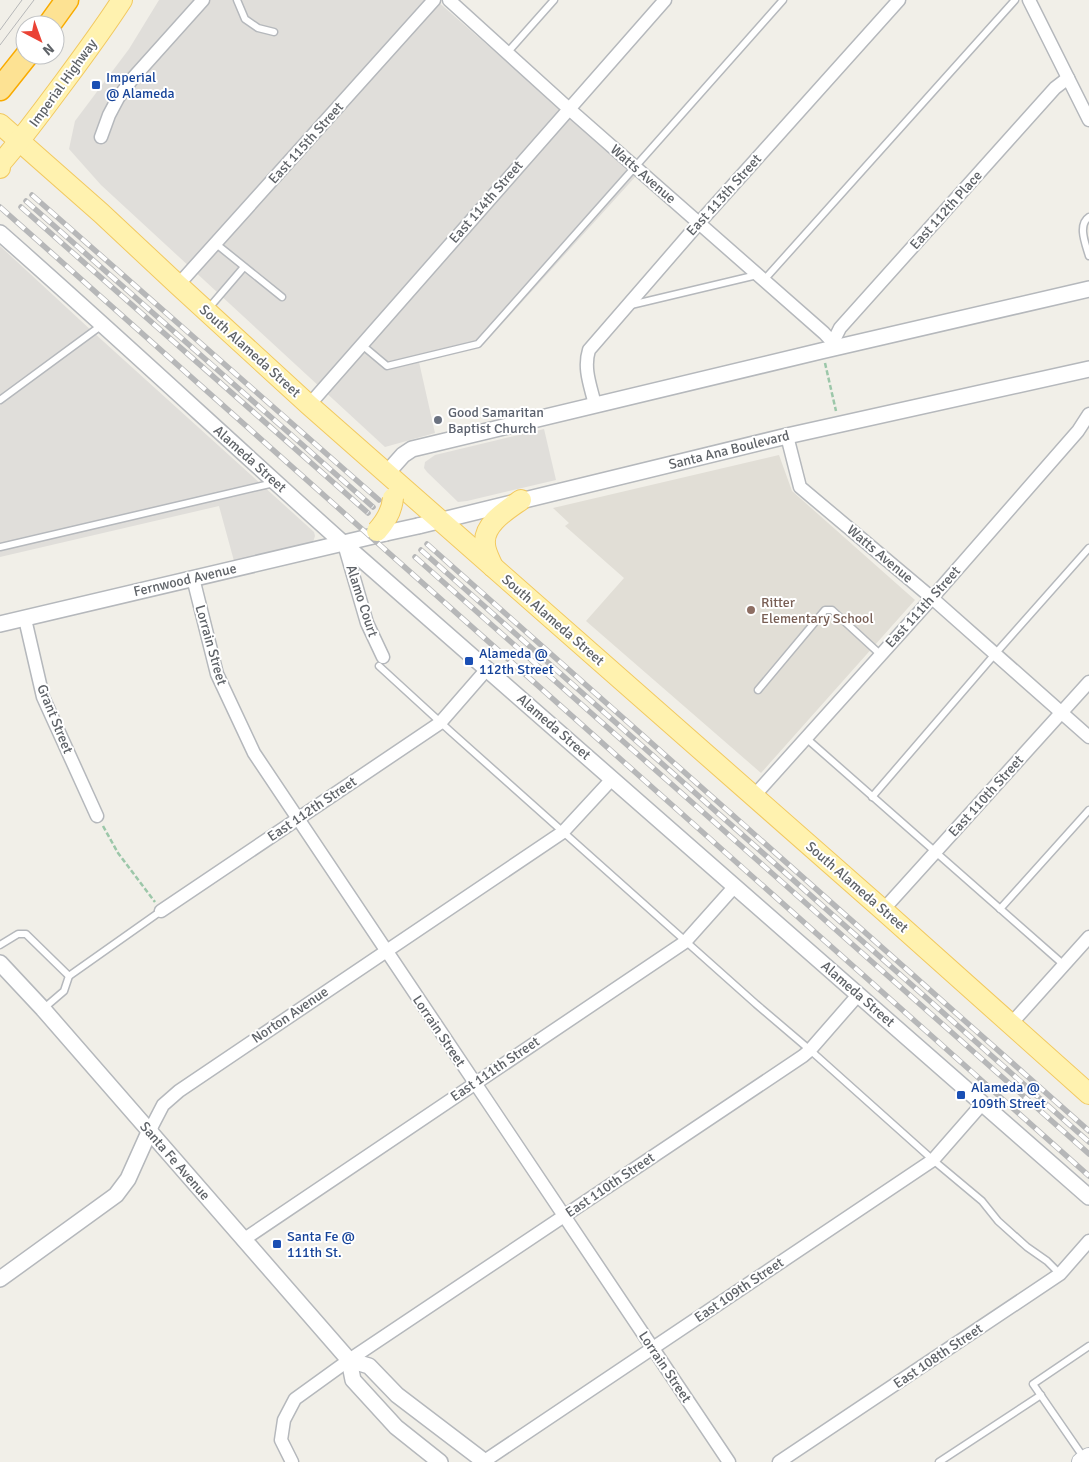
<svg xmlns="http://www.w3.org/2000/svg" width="1089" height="1462" font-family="Signika,sans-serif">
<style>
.industrial{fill:#e0deda}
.education{fill:#e1ded6}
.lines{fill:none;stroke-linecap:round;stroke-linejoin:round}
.service-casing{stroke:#b5b8bc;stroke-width:9}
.minor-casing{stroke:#b5b8bc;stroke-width:15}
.tertiary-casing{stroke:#b5b8bc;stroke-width:18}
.secondary-casing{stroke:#b6babf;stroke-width:20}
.primary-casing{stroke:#f2c960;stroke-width:22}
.motorway-casing{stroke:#f9ab00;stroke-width:25}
.path{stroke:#9cc7a9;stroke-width:2.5;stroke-dasharray:5 2.5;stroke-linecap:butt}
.service{stroke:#fff;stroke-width:6}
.minor{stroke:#fff;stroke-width:12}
.tertiary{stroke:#fff;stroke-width:15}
.secondary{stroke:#fff;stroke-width:18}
.primary{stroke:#fff2af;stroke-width:20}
.motorway{stroke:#fde293;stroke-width:22}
.tram{stroke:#b6b7b8;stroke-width:1}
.rail-casing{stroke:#b6b7b8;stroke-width:5.5}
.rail{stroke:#fff;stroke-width:4;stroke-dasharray:11;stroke-linecap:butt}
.tertiary-bridge-casing{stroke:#b5b8bc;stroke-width:18;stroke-linecap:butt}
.primary-bridge-casing{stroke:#f2c960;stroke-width:22;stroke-linecap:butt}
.tertiary-bridge{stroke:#fff;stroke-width:15}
.primary-bridge{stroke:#fff2af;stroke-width:20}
.transit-dot{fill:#1a4fb4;stroke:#fff;stroke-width:2}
.worship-dot{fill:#6b7280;stroke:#fff;stroke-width:2}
.education-dot{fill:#8d6e63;stroke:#fff;stroke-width:2}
.labels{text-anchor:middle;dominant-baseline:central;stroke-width:4;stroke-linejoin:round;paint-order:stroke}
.transit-label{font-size:14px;fill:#164399;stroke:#fff;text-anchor:start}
.street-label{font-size:14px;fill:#5f6368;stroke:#fff}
.worship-label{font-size:14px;fill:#5b616d;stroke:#fff;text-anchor:start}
.education-label{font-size:14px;fill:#785e54;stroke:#fff;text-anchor:start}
</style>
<rect width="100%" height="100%" fill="#f1efe8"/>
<g class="industrial">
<path d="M159,0H436L636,176L484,344L419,362L435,433L385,447L101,185L69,149L75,121L129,49Z"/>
<path d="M0,246L93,332L314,532L315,536L313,542L234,561L219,506L0,557Z"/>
<path d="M544,429L556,480L467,501L458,502L427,472L424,468L425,462L435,455Z"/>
</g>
<path class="education" d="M779,455L792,491L915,600L761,773L586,621L624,578L565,526L569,523L553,508Z"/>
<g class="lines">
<g class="service-casing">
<g id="service">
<path d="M237,0L245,19L258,28L274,32"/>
<path d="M507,53L554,0"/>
<path d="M1089,217C1077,225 1086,245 1089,256"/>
<path d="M215,243L282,297"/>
<path d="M764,280L1015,0"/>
<path d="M631,305L757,275"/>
<path d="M208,309L244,267"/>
<path d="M362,345L387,366L478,344L783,0"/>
<path d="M0,400L102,325"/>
<path d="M0,547L274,483"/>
<path d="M379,666L450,731L756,1004L810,1050L933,1160L982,1201L998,1221L1027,1247L1047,1261L1060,1274"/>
<path d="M758,690L825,610H832L881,655"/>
<path d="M806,738L1064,965"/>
<path d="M872,797L995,654L1089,548"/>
<path d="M1000,909L1089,810"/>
<path d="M0,945L18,934H26L69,976"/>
<path d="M43,1009L64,991L69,976L161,911"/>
<path d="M1084,1458L1033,1384L1089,1346"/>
<path d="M939,1462L1041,1395"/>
</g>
</g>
<g class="minor-casing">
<g id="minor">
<path d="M449,0L568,108L824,333L837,347"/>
<path d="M1029,0L1089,120"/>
<path d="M101,137L109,115L118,98L133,78L203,0"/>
<path d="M178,285L434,0"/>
<path d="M837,347L835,338L840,328L1055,88L1068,78"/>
<path d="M309,405L665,0"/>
<path d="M595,405C591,387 583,369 589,350L699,223L899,0"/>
<path d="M787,436L800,487L932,598L1089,737"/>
<path d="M344,544L367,623L383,657"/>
<path d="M193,578L217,674L254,753L729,1462"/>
<path d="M25,619L43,697L97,816"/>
<path d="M753,797L932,598L1078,431L1089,414"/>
<path d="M883,910L1089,682"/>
<path d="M161,911L440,723L487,669"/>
<path d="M1010,1025L1089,937"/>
<path d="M150,1130L163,1105L179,1091L563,832L612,779"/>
<path d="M243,1240L685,942L735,886"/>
<path d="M292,1462L281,1440L284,1420L295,1399L349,1360L803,1056L810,1050L858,995"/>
<path d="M483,1462L933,1160L982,1104"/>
<path d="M779,1462L1060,1274L1089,1241"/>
</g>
</g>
<g class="tertiary-casing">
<g id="tertiary">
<path d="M0,233C116,335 229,441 344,544L1089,1197"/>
<path d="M387,473L403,455L412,449L821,351L1089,289"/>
<path d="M418,526L787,436L1089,369"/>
<path d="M0,624L386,533"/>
<path d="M0,963L43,1009L349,1360L369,1366L397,1395L485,1462"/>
<path d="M0,1279L116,1195L128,1179L150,1130"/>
<path d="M349,1360L353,1380L396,1427L440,1462"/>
</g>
</g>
<g class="secondary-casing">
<path id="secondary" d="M1081,1462L1089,1457"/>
</g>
<g class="primary-casing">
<g id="primary">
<path d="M0,124L101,213L178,285L309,405L883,910L1089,1094"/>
<path d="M0,168V164C23,138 43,110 64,82C84,55 104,28 122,0"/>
<path d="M493,567C490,560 485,551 485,544C483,524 507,510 521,500"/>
</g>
</g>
<g class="motorway-casing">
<g id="motorway">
<path d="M49,25L67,0"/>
<path d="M0,89L27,55"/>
</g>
</g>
<g class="path">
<path d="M825,363L836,411"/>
<path d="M103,826L118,853L155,902"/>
</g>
<use href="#service" class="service"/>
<use href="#minor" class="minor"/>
<use href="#tertiary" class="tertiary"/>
<use href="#secondary" class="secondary"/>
<use href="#primary" class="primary"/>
<use href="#motorway" class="motorway"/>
<g class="tram">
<path d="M0,30L22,0"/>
<path d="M0,45L34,0"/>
</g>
<g class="rail-casing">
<g id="rail">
<path d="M32,195L379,500"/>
<path d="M26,201L373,507"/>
<path d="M0,207L1089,1176"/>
<path d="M21,207L368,513"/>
<path d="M427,544L1089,1131"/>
<path d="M421,550L1089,1142"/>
<path d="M415,557L1089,1154"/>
</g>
</g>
<use href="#rail" class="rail"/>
<g class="tertiary-bridge-casing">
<path id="tertiary-bridge" d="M386,533L418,526"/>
</g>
<g class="primary-bridge-casing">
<path id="primary-bridge" d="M377,531C386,521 392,511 393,498"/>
</g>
<use href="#tertiary-bridge" class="tertiary-bridge"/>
<use href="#primary-bridge" class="primary-bridge"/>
</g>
<g class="transit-dot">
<rect x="91" y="80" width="10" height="10" rx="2.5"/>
<rect x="464" y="656" width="10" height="10" rx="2.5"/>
<rect x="956" y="1090" width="10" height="10" rx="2.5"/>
<rect x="272" y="1239" width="10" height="10" rx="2.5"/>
</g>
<circle class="worship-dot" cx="438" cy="420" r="5"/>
<circle class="education-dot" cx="751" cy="610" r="5"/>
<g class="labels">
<g class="transit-label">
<text x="106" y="77">Imperial<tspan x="106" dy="16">@ Alameda</tspan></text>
<text x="479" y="653">Alameda @<tspan x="479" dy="16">112th Street</tspan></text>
<text x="971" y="1087">Alameda @<tspan x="971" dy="16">109th Street</tspan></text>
<text x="287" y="1236">Santa Fe @<tspan x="287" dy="16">111th St.</tspan></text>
</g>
<g class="street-label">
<text transform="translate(63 83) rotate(-54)">Imperial Highway</text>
<text transform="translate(306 143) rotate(-48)">East 115th Street</text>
<text transform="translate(643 174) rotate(41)">Watts Avenue</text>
<text transform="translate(724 195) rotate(-48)">East 113th Street</text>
<text transform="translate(486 202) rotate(-49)">East 114th Street</text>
<text transform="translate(946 210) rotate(-48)">East 112th Place</text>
<text transform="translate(250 351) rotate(42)">South Alameda Street</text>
<text transform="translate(729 450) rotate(-14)">Santa Ana Boulevard</text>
<text transform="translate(250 459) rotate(42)">Alameda Street</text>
<text transform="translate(880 554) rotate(40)">Watts Avenue</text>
<text transform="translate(185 580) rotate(-13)">Fernwood Avenue</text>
<text transform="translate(362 601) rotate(72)">Alamo Court</text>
<text transform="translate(923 607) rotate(-48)">East 111th Street</text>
<text transform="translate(553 620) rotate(41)">South Alameda Street</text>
<text transform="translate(211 645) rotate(74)">Lorrain Street</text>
<text transform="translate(55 719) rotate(68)">Grant Street</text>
<text transform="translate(554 727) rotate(41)">Alameda Street</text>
<text transform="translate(986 796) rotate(-48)">East 110th Street</text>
<text transform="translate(312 809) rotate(-34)">East 112th Street</text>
<text transform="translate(857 887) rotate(41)">South Alameda Street</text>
<text transform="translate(858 994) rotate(41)">Alameda Street</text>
<text transform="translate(290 1015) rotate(-34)">Norton Avenue</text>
<text transform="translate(439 1031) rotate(56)">Lorrain Street</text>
<text transform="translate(495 1069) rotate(-34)">East 111th Street</text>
<text transform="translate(175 1161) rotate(49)">Santa Fe Avenue</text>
<text transform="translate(610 1185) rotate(-34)">East 110th Street</text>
<text transform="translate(739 1290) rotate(-34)">East 109th Street</text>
<text transform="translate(938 1356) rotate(-34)">East 108th Street</text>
<text transform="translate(665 1367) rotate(56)">Lorrain Street</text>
</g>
<g class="worship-label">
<text x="448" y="412">Good Samaritan<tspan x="448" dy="16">Baptist Church</tspan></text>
</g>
<g class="education-label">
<text x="761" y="602">Ritter<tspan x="761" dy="16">Elementary School</tspan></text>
</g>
</g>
<g transform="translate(40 40) rotate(139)"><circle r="24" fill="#ffffff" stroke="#bfc1c3"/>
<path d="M0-4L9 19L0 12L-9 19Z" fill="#ea4335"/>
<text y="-8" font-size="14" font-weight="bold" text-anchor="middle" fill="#5f6368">N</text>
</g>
</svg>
